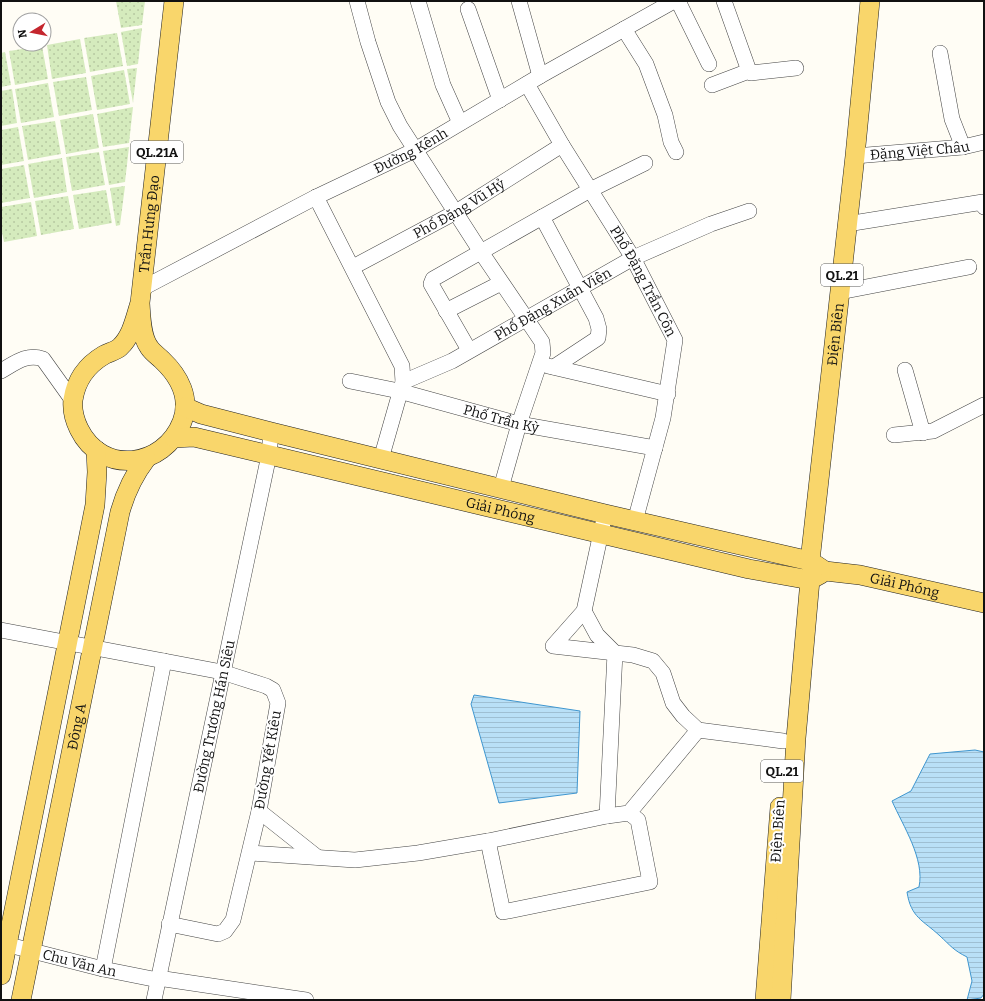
<svg xmlns="http://www.w3.org/2000/svg" width="985" height="1001" font-family="Bitter,serif">
<style>
.green{fill:url(#green-dots)}
.water{fill:url(#water-rules);stroke:#3f96cf}
.lines{fill:none;stroke-linecap:round;stroke-linejoin:round}
.minor-casing{stroke:#444;stroke-width:16}
.major-casing{stroke:#222;stroke-width:20}
.minor{stroke:#fff;stroke-width:15}
.major{stroke:#f9d66b;stroke-width:19}
.labels{text-anchor:middle;dominant-baseline:central;stroke-width:4;stroke-linejoin:round;paint-order:stroke}
.shield{fill:#fff;stroke:#585858;stroke-width:1}
.shield-label{font-size:13px;font-weight:bold;fill:#111}
.street-label{font-size:14px;fill:#111;stroke:#fff}
</style>
<defs>
<pattern id="green-dots" width="8" height="8" patternUnits="userSpaceOnUse"><rect width="8" height="8" fill="#d5ebbd"/><path d="M2 2h.1M6 6h.1" fill="none" stroke="#b6c8a1" stroke-width="1.8" stroke-linecap="round"/></pattern>
<pattern id="water-rules" width="6" height="5" patternUnits="userSpaceOnUse"><rect width="6" height="5" fill="#b9e0f7"/><path d="M0 2.5h6" fill="none" stroke="#9ebfd3"/></pattern>
</defs>
<rect width="100%" height="100%" fill="#fffdf5"/>
<g class="green">
<path d="M116,1H145L142,25L121,28Z"/>
<path d="M142,28L138,64L127,66L121,32Z"/>
<path d="M117,33L123,66L90,72L84,38Z"/>
<path d="M80,39L86,73L52,79L47,45Z"/>
<path d="M42,46L48,79L15,85L9,51Z"/>
<path d="M5,52L11,85L1,87V53Z"/>
<path d="M137,68L133,103L127,69Z"/>
<path d="M124,70L130,104L97,110L91,76Z"/>
<path d="M86,77L92,110L59,116L53,82Z"/>
<path d="M48,83L54,117L21,123L15,89Z"/>
<path d="M12,89L17,123L1,126V91Z"/>
<path d="M133,107L129,143L103,147L97,114Z"/>
<path d="M93,114L99,148L66,154L60,120Z"/>
<path d="M55,121L61,154L28,160L22,126Z"/>
<path d="M18,127L24,161L1,165V130Z"/>
<path d="M129,147L125,182L109,185L103,151Z"/>
<path d="M99,152L105,185L72,191L66,157Z"/>
<path d="M62,158L67,192L34,198L28,164Z"/>
<path d="M24,165L30,198L1,203V169Z"/>
<path d="M125,186L120,225L116,226L110,188Z"/>
<path d="M106,190L112,223L79,229L73,195Z"/>
<path d="M68,196L74,229L41,235L35,201Z"/>
<path d="M31,202L37,236L4,242L1,227V207Z"/>
</g>
<g class="water">
<path d="M474,695L580,711L577,793L499,803L471,704Z"/>
<path d="M975,750L984,752V994L981,998L967,1000L972,981L967,957C953,950 951,946 940,936C923,920 911,918 907,892L919,887C925,859 903,826 892,801L911,791L930,754Z"/>
</g>
<g class="lines">
<g class="minor-casing">
<g id="minor">
<path d="M357,1L368,42L388,102L400,126L481,252L542,342L543,353L519,424L501,488"/>
<path d="M418,1L443,85L460,123"/>
<path d="M519,1L540,76"/>
<path d="M678,1L709,64"/>
<path d="M724,1L749,71"/>
<path d="M468,9L500,100"/>
<path d="M624,29L646,64L665,115L671,142L676,152"/>
<path d="M940,53L952,119L963,147"/>
<path id="s1" d="M527,84L562,145L633,258L675,340L663,418L635,521"/>
<path d="M712,85L749,71L751,73L796,68"/>
<path id="s2" d="M855,156L963,147L984,142"/>
<path d="M316,197L402,366L403,382L381,459"/>
<path d="M542,217L596,318L599,329L598,338L554,367"/>
<path d="M847,224L983,202L984,207"/>
<path id="s3" d="M353,267L456,212L562,145"/>
<path id="s4" d="M141,289L316,197L415,150L540,76L674,1"/>
<path d="M840,292L969,267"/>
<path d="M446,311L501,283"/>
<path d="M469,350L431,284L433,279L590,190L645,163"/>
<path d="M548,366L668,394"/>
<path d="M905,370L923,433"/>
<path d="M1,371C15,363 27,353 43,359L73,401"/>
<path id="s5" d="M350,381L399,391L519,424L655,448"/>
<path id="s6" d="M403,382L452,361L633,258L711,224L749,211"/>
<path d="M894,435L933,431L984,405"/>
<path d="M605,514L584,611L553,646L633,655L653,661L663,673L673,703L683,716L698,730L783,741"/>
<path d="M584,611L597,635L615,653L607,816"/>
<path d="M1,630L222,672L266,686L273,690L278,703L259,811L233,920L225,931L218,934L169,924"/>
<path d="M259,811L317,857"/>
<path d="M629,813L638,820L650,882L503,912L488,841L607,816L629,813L698,730"/>
<path d="M250,853L355,860L418,853L488,841"/>
<path id="s7" d="M1,943L103,969L158,980"/>
<path d="M103,969L164,661"/>
<path d="M158,978L306,1000"/>
<path id="s8" d="M154,1000L269,455L271,432"/>
</g>
</g>
<g class="major-casing">
<g id="major">
<path id="s9" d="M140,303C135,318 132,336 120,347C116,351 109,352 104,355C87,365 76,380 73,400C72,410 75,421 79,429C102,476 164,468 182,422C191,398 179,376 162,360C158,356 152,352 149,347C141,336 141,317 140,303L174,1"/>
<path id="s10" d="M185,407L201,414L271,432L605,514L810,561L825,571L860,575L984,603"/>
<path id="s11" d="M174,438L194,437L749,569L810,580L821,574"/>
<path d="M1,975L95,505L97,472L96,450"/>
<path id="s12" d="M21,1000L120,512C126,491 133,476 146,459"/>
<path d="M765,1000L780,807"/>
<path id="s13" d="M781,1000L796,738L810,580L813,570L810,561L855,156L870,1"/>
</g>
</g>
<use href="#minor" class="minor"/>
<use href="#major" class="major"/>
</g>
<g class="labels">
<g class="shield">
<rect x="131" y="141" width="52" height="22" rx="3"/>
<rect x="821" y="264" width="42" height="22" rx="3"/>
<rect x="761" y="760" width="42" height="22" rx="3"/>
</g>
<g class="shield-label">
<text x="157" y="152">QL.21A</text>
<text x="842" y="275">QL.21</text>
<text x="782" y="771">QL.21</text>
</g>
<g class="street-label">
<text stroke="none"><textPath href="#s2" startOffset="65">Đặng Việt Châu</textPath></text>
<text stroke="none"><textPath href="#s4" startOffset="303">Đường Kênh</textPath></text>
<text stroke="none"><textPath href="#s3" startOffset="121">Phố Đặng Vũ Hỷ</textPath></text>
<text stroke="none"><textPath href="#s9" startOffset="498">Trần Hưng Đạo</textPath></text>
<text stroke="none"><textPath href="#s1" startOffset="229">Phố Đặng Trần Côn</textPath></text>
<text stroke="none"><textPath href="#s6" startOffset="169">Phố Đặng Xuân Viện</textPath></text>
<text stroke="none"><textPath href="#s13" startOffset="669">Điện Biên</textPath></text>
<text stroke="none"><textPath href="#s5" startOffset="156">Phố Trần Kỳ</textPath></text>
<text stroke="none"><textPath href="#s11" startOffset="335">Giải Phóng</textPath></text>
<text stroke="none"><textPath href="#s10" startOffset="743">Giải Phóng</textPath></text>
<text stroke="none"><textPath href="#s8" startOffset="290">Đường Trương Hán Siêu</textPath></text>
<text stroke="none"><textPath href="#s12" startOffset="279">Đông A</textPath></text>
<text transform="translate(268 760) rotate(-80)">Đường Yết Kiêu</text>
<text transform="translate(778 831) rotate(-86)">Điện Biên</text>
<text stroke="none"><textPath href="#s7" startOffset="81">Chu Văn An</textPath></text>
</g>
</g>
<rect width="985" height="1001" fill="none" stroke="#111111" stroke-width="4"/>
<g transform="translate(32 32) rotate(260)"><circle r="19" fill="#ffffff" stroke="#a0a0a0"/>
<path d="M0-3L7 15L0 10L-7 15Z" fill="#c4262e"/>
<text y="-6" font-size="11" font-weight="bold" text-anchor="middle" fill="#111111">N</text>
</g>
</svg>
